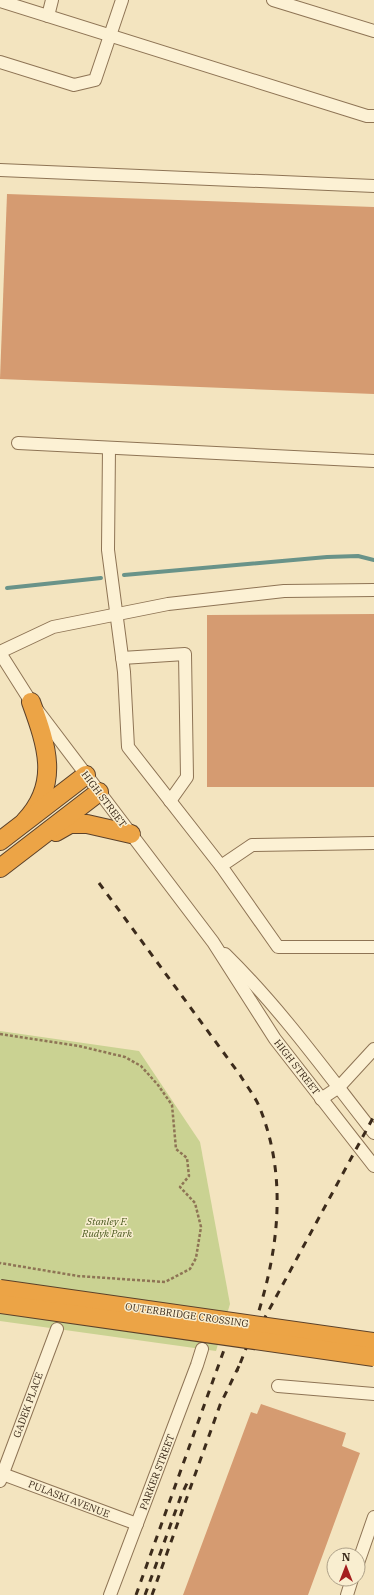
<svg xmlns="http://www.w3.org/2000/svg" width="374" height="1595" font-family="'IBM Plex Serif',serif">
<style>
.green{fill:#cad292}
.lines{fill:none;stroke-linecap:round;stroke-linejoin:round}
.stream{stroke:#699389;stroke-width:4}
.building{fill:#d59b71}
.minor-casing{stroke:#8e7455;stroke-width:14}
.highway-casing{stroke:#5b412a;stroke-width:20}
.path{stroke:#8e7455;stroke-width:2.5;stroke-dasharray:3 2;stroke-linecap:butt}
.minor{stroke:#fcf1d4;stroke-width:12}
.highway{stroke:#eca446;stroke-width:18}
.rail{stroke:#3c2b1b;stroke-width:3;stroke-dasharray:7 7;stroke-linecap:butt}
.highway-bridge-casing{stroke:#5b412a;stroke-width:20;stroke-linecap:butt}
.highway-bridge{stroke:#eca446;stroke-width:18}
.labels{text-anchor:middle;dominant-baseline:central;stroke-width:3;stroke-linejoin:round;paint-order:stroke}
.street-label{font-size:10px;fill:#3c2b1b;stroke:#f9eed0}
.park-label{font-size:10px;font-style:italic;fill:#4b5a20;stroke:#f9eed0}
</style>
<rect width="100%" height="100%" fill="#f3e4bf"/>
<path class="green" d="M0,1031L139,1051L200,1142L230,1304L216,1351L0,1321Z"/>
<g class="lines">
<g class="stream">
<path d="M124,575L327,557L358,556L374,560"/>
<path d="M7,588L101,578"/>
</g>
</g>
<g class="building">
<path d="M7,194L374,207V394L0,379Z"/>
<path d="M374,614V787H207V615Z"/>
<path d="M261,1404L346,1433L342,1446L360,1453L308,1595H183L251,1412L257,1414Z"/>
</g>
<g class="lines">
<g class="minor-casing">
<g id="minor">
<path d="M273,0L374,31"/>
<path d="M0,1L367,116H374"/>
<path d="M48,16L52,0"/>
<path d="M0,62L74,85L95,80L122,0"/>
<path d="M0,170L374,186"/>
<path d="M18,443L374,461"/>
<path d="M109,448L108,550L124,672L128,747L221,866"/>
<path d="M0,652L53,627L168,604L284,591L374,590"/>
<path d="M0,653L31,702L213,942L275,1039L374,1166"/>
<path d="M122,658L185,654L187,777L170,801"/>
<path d="M374,843L252,845L221,866L278,947H374"/>
<path d="M225,954C281,1009 326,1072 374,1133"/>
<path d="M321,1099L339,1087L374,1049"/>
<path d="M278,1386L374,1394"/>
<path d="M0,1473L137,1524"/>
<path d="M0,1481L57,1329"/>
<path d="M358,1563L374,1517"/>
<path d="M110,1595L197,1365L202,1349"/>
<path d="M347,1595L352,1579"/>
</g>
</g>
<g class="highway-casing">
<g id="highway">
<path d="M25,821C60,784 47,746 31,702"/>
<path d="M56,832L70,824H87L131,834"/>
<path d="M0,841L86,775"/>
<path d="M0,868L99,792"/>
</g>
</g>
<path class="path" d="M0,1034L79,1046L125,1057L141,1066L158,1085L172,1105L176,1149L187,1158L189,1176L180,1187L195,1203L201,1227L196,1258L190,1269L165,1282L78,1276L0,1263"/>
<use href="#minor" class="minor"/>
<use href="#highway" class="highway"/>
<g class="rail">
<path d="M99,883L240,1075C246,1085 254,1095 259,1106C295,1193 272,1287 237,1371"/>
<path d="M256,1334L374,1116"/>
<path d="M136,1595L224,1350"/>
<path d="M145,1595L181,1496L189,1479"/>
<path d="M152,1595L220,1405L239,1366"/>
</g>
<g class="highway-bridge-casing">
<g id="highway-bridge">
<path d="M0,1289L374,1342"/>
<path d="M0,1304L374,1357"/>
</g>
</g>
<use href="#highway-bridge" class="highway-bridge"/>
</g>
<g class="labels">
<g class="street-label">
<text transform="translate(104 799) rotate(53)">HIGH STREET</text>
<text transform="translate(297 1067) rotate(52)">HIGH STREET</text>
<text transform="translate(187 1315) rotate(8)">OUTERBRIDGE CROSSING</text>
<text transform="translate(28 1405) rotate(-70)">GADEK PLACE</text>
<text transform="translate(157 1472) rotate(-69)">PARKER STREET</text>
<text transform="translate(69 1499) rotate(21)">PULASKI AVENUE</text>
</g>
<g class="park-label">
<text x="107" y="1221">Stanley F.<tspan x="107" dy="12">Rudyk Park</tspan></text>
</g>
</g>
<g transform="translate(346 1567)"><circle r="19" fill="#f9eed0" stroke="#ada088"/>
<path d="M0-3L7 15L0 10L-7 15Z" fill="#a41e1e"/>
<text y="-6" font-size="11" font-weight="bold" text-anchor="middle" fill="#3c2b1b">N</text>
</g>
</svg>
